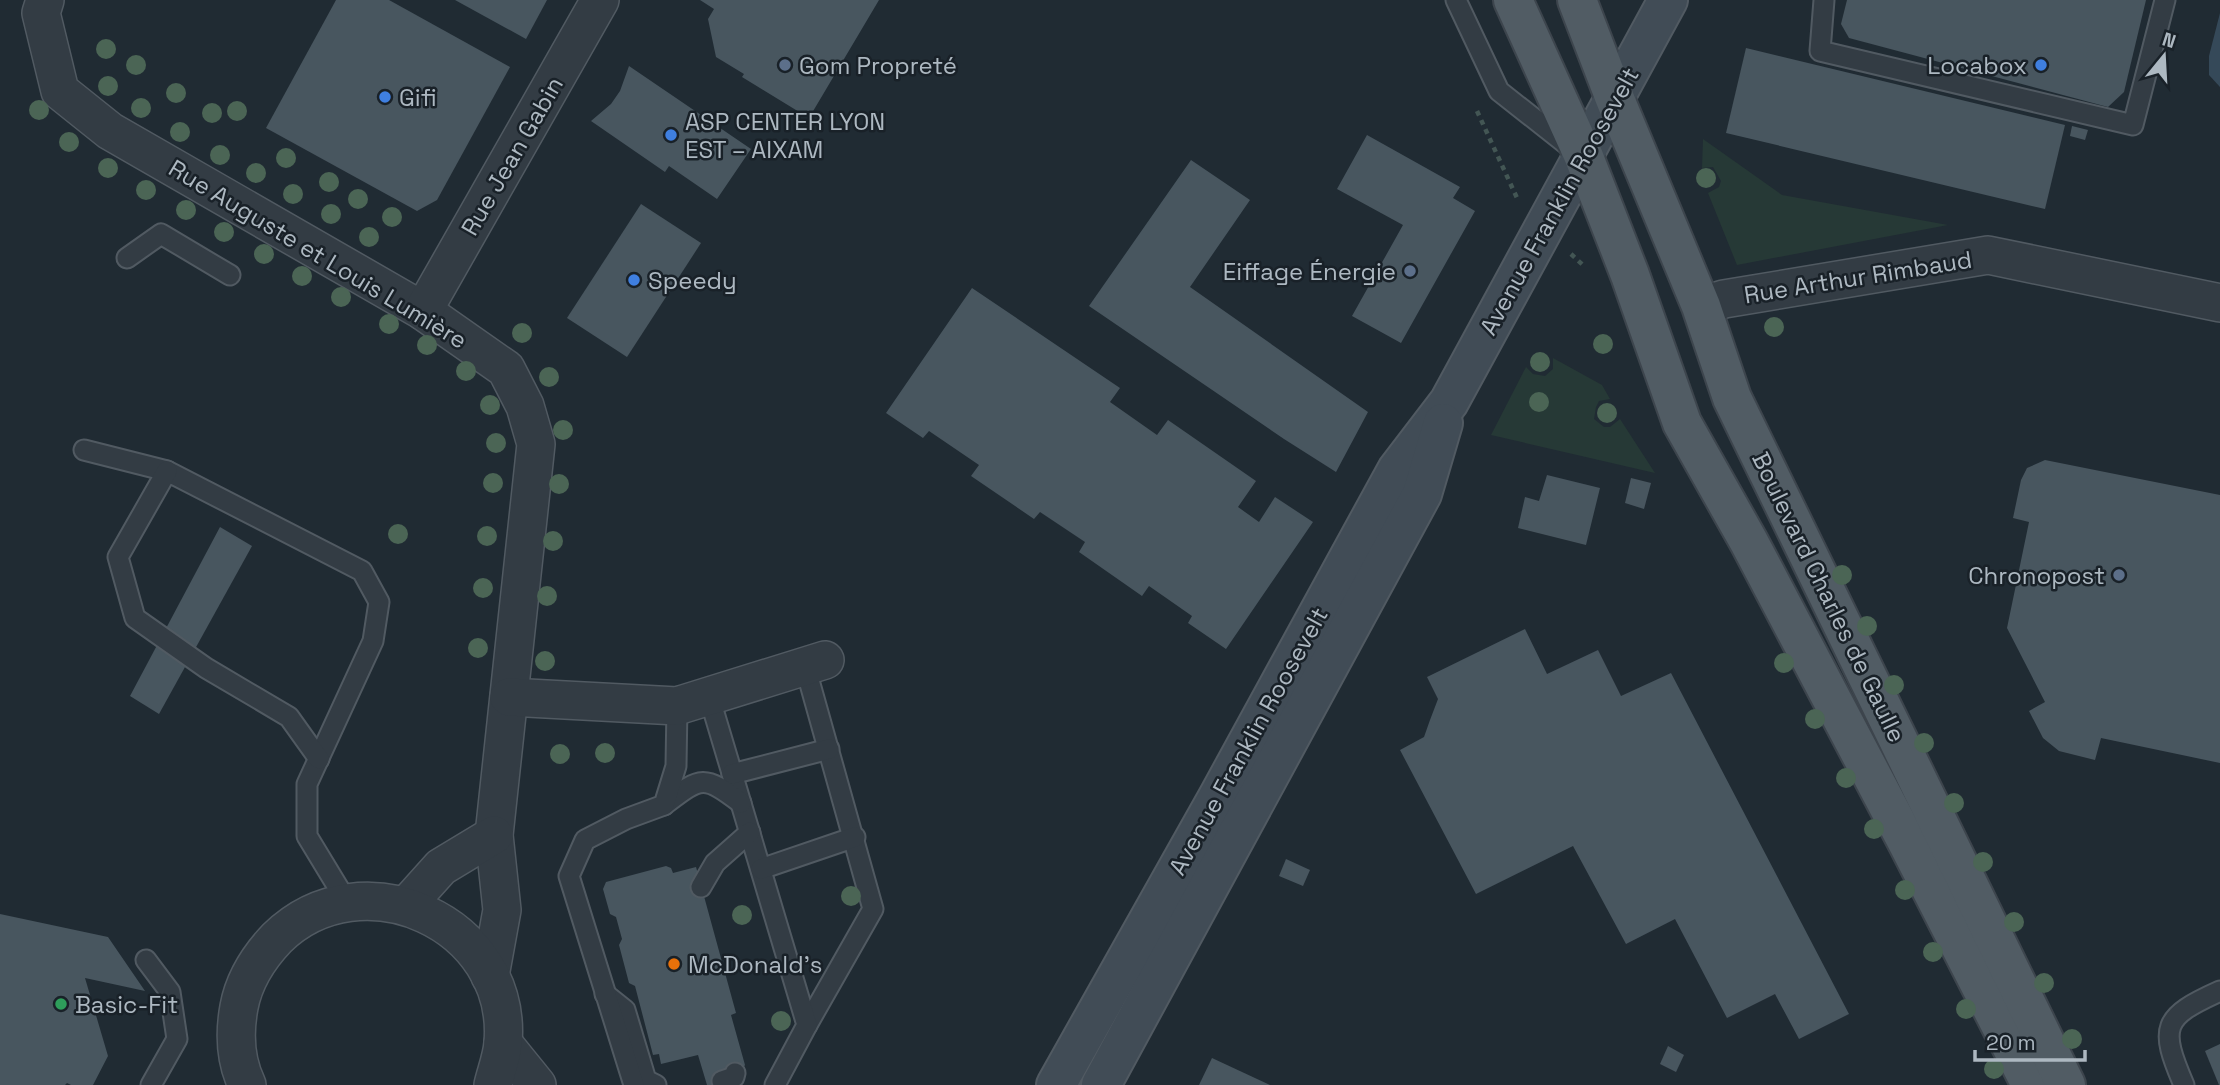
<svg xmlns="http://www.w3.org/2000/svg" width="2220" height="1085" font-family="'Space Grotesk',sans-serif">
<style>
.green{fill:#263936}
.water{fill:#354959}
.building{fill:#48565f}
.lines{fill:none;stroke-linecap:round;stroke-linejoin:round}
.lane-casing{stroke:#515a62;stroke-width:23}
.street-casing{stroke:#515a62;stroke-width:40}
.secondary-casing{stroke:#515a62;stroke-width:42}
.primary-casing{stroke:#3d454d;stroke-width:42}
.path{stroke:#435654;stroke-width:4.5;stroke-dasharray:5 5;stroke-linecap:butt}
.lane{stroke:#333c44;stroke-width:19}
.street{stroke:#333c44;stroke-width:37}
.secondary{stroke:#414c56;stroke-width:38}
.primary{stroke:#515c64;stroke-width:38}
.tree{fill:#4b6555}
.service-dot{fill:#5c6f8a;stroke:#192128;stroke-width:2.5}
.shop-dot{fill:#3f7fe0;stroke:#192128;stroke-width:2.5}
.food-dot{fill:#e8710a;stroke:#192128;stroke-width:2.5}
.leisure-dot{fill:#2e9e5b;stroke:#192128;stroke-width:2.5}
.labels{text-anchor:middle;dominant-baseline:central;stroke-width:5;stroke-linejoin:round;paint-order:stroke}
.poi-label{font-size:24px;fill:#adb8c1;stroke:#192128;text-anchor:start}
.street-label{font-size:24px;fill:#adb8c1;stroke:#192128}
</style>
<rect width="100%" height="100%" fill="#202b33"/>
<g class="green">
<path d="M1703,139L1782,195L1948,225L1737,265L1708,193L1719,187L1721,181L1713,167L1702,168Z"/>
<path d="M1553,358L1602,385L1610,399L1599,401L1596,407L1594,419L1604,427H1610L1620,419L1655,473L1491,435L1526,367L1533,374L1545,376L1553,369Z"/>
</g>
<path class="water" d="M2220,13V87L2209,75V56Z"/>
<g class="building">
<path d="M336,0H389L510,67L437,200L417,211L266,128Z"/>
<path d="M455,0H547L526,39Z"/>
<path d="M700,0H879L809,118L742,77L744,74L716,57L708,19L714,9Z"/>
<path d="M1847,0H2146L2124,92L2108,107L1849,38L1841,24Z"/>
<path d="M1746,48L2065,125L2045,209L1726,133Z"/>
<path d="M629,66L751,149L717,199L669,166L665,172L591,121L611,104L620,91Z"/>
<path d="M2072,126L2088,130L2085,140L2070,136Z"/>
<path d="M1367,135L1460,187L1453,198L1475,211L1401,343L1352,316L1403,225L1337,189Z"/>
<path d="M1191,160L1250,200L1190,287L1368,412L1336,472L1284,439L1089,306Z"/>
<path d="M641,204L701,243L627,357L567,318Z"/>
<path d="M972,288L1120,388L1110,402L1157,435L1168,420L1256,481L1238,507L1259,522L1275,497L1313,522L1226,649L1188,623L1192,616L1149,586L1142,596L1079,552L1085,542L1040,512L1034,519L971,476L979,465L929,431L923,438L886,413Z"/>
<path d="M2045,460L2220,495V763L2101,738L2095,760L2059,751L2043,738L2029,711L2045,702L2007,628L2029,522L2013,518L2021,480L2027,468Z"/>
<path d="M1547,475L1600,488L1586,545L1518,528L1525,497L1539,501Z"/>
<path d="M1631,478L1651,483L1644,509L1625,503Z"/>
<path d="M220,527L252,546L159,714L130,696Z"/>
<path d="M1525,629L1547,674L1598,650L1621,696L1671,673L1849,1014L1799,1039L1775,994L1727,1018L1675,919L1626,944L1573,846L1476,894L1400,750L1424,737L1430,720L1438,699L1427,677Z"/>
<path d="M1286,859L1310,870L1303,886L1279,876Z"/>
<path d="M666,866L671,868L673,873L696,867L736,1013L731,1015L745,1065L741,1072L722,1085H707L698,1055L661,1064L659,1054L653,1055L635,986L629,983L619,945L622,939L616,917L610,914L603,889L606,882Z"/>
<path d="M0,914L108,937L145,991L85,978L108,1056L93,1085H71L67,1083L65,1085H0Z"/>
<path d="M2220,1044V1085H2219L2205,1051Z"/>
<path d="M1668,1046L1684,1055L1676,1072L1660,1064Z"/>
<path d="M1212,1058L1270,1085H1199Z"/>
</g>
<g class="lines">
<g class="lane-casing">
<g id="lane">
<path d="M1456,0L1499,91L1570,147"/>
<path d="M1824,0L1820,51L2133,125L2165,0"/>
<path d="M127,258L161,234L230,275"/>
<path d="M84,450L167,471L362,571L379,602L373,641L307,784V836L347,902"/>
<path d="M167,471L118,557L135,618L206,668L289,717L319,759"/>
<path d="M805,666L873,909L807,1025"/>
<path d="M709,696L807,1025L775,1085"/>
<path d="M732,774L829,749"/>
<path d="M664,805C701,777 703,774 741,803"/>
<path d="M761,869L855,837"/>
<path d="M701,887L715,863L750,832"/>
<path d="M146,960L170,992L177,1039L151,1085"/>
<path d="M605,994L625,1010L646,1080L656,1085"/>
<path d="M722,1081L734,1077L735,1073"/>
<path d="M634,1085L569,876L585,840L626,819L664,805L676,766L677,706"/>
<path d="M2184,1085C2159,1027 2162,1017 2220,991"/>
</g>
</g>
<g class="street-casing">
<g id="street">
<path d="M45,0L41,13L60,91L110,131L423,311L506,369L525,406L536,444L494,835L502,910L490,976"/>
<path d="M1701,306L1724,299L1988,255L2220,303"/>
<path d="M423,311L600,0"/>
<path d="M509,697L677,706L825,660"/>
<path d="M406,906L441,867L494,835"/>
<path d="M503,1043L537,1085"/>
<path d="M247,1085C235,1060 234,1034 239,1007C244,980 258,958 277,938C362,855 513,923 503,1043C502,1057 496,1072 493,1085"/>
</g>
</g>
<g class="secondary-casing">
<g id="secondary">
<path d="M1056,1085L1218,797L1397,470L1449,402L1668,0"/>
<path d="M1101,1085L1422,494L1443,423"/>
</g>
</g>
<g class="primary-casing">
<g id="primary">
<path d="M1513,0L1584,157L1630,275L1682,423L1749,542L1908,844L2031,1085"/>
<path d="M1577,0L1615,99L1701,306L1732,398L2066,1085"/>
</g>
</g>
<g class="path">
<path d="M1477,111L1517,198"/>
<path d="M1571,254L1585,267"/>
</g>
<use href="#lane" class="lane"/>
<use href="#street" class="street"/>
<use href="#secondary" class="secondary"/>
<use href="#primary" class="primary"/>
</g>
<g class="tree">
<circle cx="106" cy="49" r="10"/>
<circle cx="136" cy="65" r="10"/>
<circle cx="108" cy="86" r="10"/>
<circle cx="176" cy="93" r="10"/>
<circle cx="141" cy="108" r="10"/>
<circle cx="39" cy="110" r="10"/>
<circle cx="237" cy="111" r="10"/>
<circle cx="212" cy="113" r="10"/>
<circle cx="180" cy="132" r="10"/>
<circle cx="69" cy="142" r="10"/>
<circle cx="220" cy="155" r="10"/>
<circle cx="286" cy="158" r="10"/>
<circle cx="108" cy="168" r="10"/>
<circle cx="256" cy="173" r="10"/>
<circle cx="1706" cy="178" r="10"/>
<circle cx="329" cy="182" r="10"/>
<circle cx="146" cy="190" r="10"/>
<circle cx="293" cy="194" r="10"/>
<circle cx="358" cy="199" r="10"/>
<circle cx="186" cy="210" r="10"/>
<circle cx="331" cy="214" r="10"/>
<circle cx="392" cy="217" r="10"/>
<circle cx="224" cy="232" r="10"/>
<circle cx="369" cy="237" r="10"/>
<circle cx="264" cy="254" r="10"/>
<circle cx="302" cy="276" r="10"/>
<circle cx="341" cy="297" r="10"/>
<circle cx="389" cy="324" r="10"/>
<circle cx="1774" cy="327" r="10"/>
<circle cx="522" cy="333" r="10"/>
<circle cx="1603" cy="344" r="10"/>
<circle cx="427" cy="345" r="10"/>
<circle cx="1540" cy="362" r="10"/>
<circle cx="466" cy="371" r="10"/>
<circle cx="549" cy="377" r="10"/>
<circle cx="1539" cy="402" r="10"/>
<circle cx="490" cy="405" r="10"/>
<circle cx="1607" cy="413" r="10"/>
<circle cx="563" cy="430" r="10"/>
<circle cx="496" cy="443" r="10"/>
<circle cx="493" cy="483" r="10"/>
<circle cx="559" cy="484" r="10"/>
<circle cx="398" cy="534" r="10"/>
<circle cx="487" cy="536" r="10"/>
<circle cx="553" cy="541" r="10"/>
<circle cx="1842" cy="575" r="10"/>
<circle cx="483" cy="588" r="10"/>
<circle cx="547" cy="596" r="10"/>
<circle cx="1867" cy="626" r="10"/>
<circle cx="478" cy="648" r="10"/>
<circle cx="545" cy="661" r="10"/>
<circle cx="1784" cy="663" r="10"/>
<circle cx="1894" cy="685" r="10"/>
<circle cx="1815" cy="719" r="10"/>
<circle cx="1924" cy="743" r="10"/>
<circle cx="605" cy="753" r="10"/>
<circle cx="560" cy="754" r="10"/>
<circle cx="1846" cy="778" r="10"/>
<circle cx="1954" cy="803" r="10"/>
<circle cx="1874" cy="829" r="10"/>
<circle cx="1983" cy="862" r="10"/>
<circle cx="1905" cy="890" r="10"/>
<circle cx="851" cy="896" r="10"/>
<circle cx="742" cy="915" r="10"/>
<circle cx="2014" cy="922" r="10"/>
<circle cx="1933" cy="952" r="10"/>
<circle cx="2044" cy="983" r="10"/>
<circle cx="1966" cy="1009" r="10"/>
<circle cx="781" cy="1021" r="10"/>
<circle cx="2072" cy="1039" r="10"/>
<circle cx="1994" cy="1069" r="10"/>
</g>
<g class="service-dot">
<circle cx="785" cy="65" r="7"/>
<circle cx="1410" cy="271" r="7"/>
<circle cx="2119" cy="575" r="7"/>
</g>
<g class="shop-dot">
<circle cx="2041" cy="65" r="7"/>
<circle cx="385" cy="97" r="7"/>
<circle cx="671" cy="135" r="7"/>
<circle cx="634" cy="280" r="7"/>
</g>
<circle class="food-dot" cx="674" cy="964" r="7"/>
<circle class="leisure-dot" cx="61" cy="1004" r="7"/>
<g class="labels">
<g class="poi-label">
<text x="799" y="65">Gom Propreté</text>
<text x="2027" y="65" text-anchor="end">Locabox</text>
<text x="399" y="97">Gifi</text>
<text x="685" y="121">ASP CENTER LYON<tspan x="685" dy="28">EST – AIXAM</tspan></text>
<text x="1396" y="271" text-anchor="end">Eiffage Énergie</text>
<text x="648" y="280">Speedy</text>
<text x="2105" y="575" text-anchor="end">Chronopost</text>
<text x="688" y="964">McDonald's</text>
<text x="75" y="1004">Basic-Fit</text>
</g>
<g class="street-label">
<text transform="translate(512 156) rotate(-60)">Rue Jean Gabin</text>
<text transform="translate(1559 201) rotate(-61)">Avenue Franklin Roosevelt</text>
<text transform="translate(318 254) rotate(31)">Rue Auguste et Louis Lumière</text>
<text transform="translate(1858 277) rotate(-9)">Rue Arthur Rimbaud</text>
<text transform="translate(1829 597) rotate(64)">Boulevard Charles de Gaulle</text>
<text transform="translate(1248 741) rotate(-61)">Avenue Franklin Roosevelt</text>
</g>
</g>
<g transform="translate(2164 56) rotate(18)" stroke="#192128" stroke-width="5" paint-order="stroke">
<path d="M0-5L12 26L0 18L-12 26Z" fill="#adb8c1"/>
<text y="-10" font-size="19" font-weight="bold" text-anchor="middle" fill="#adb8c1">N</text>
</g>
<path d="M1975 1050v10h110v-10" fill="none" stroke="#adb8c1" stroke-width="3.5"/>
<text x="1986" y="1050" font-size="21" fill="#adb8c1" stroke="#192128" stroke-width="5" paint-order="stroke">20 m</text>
</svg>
